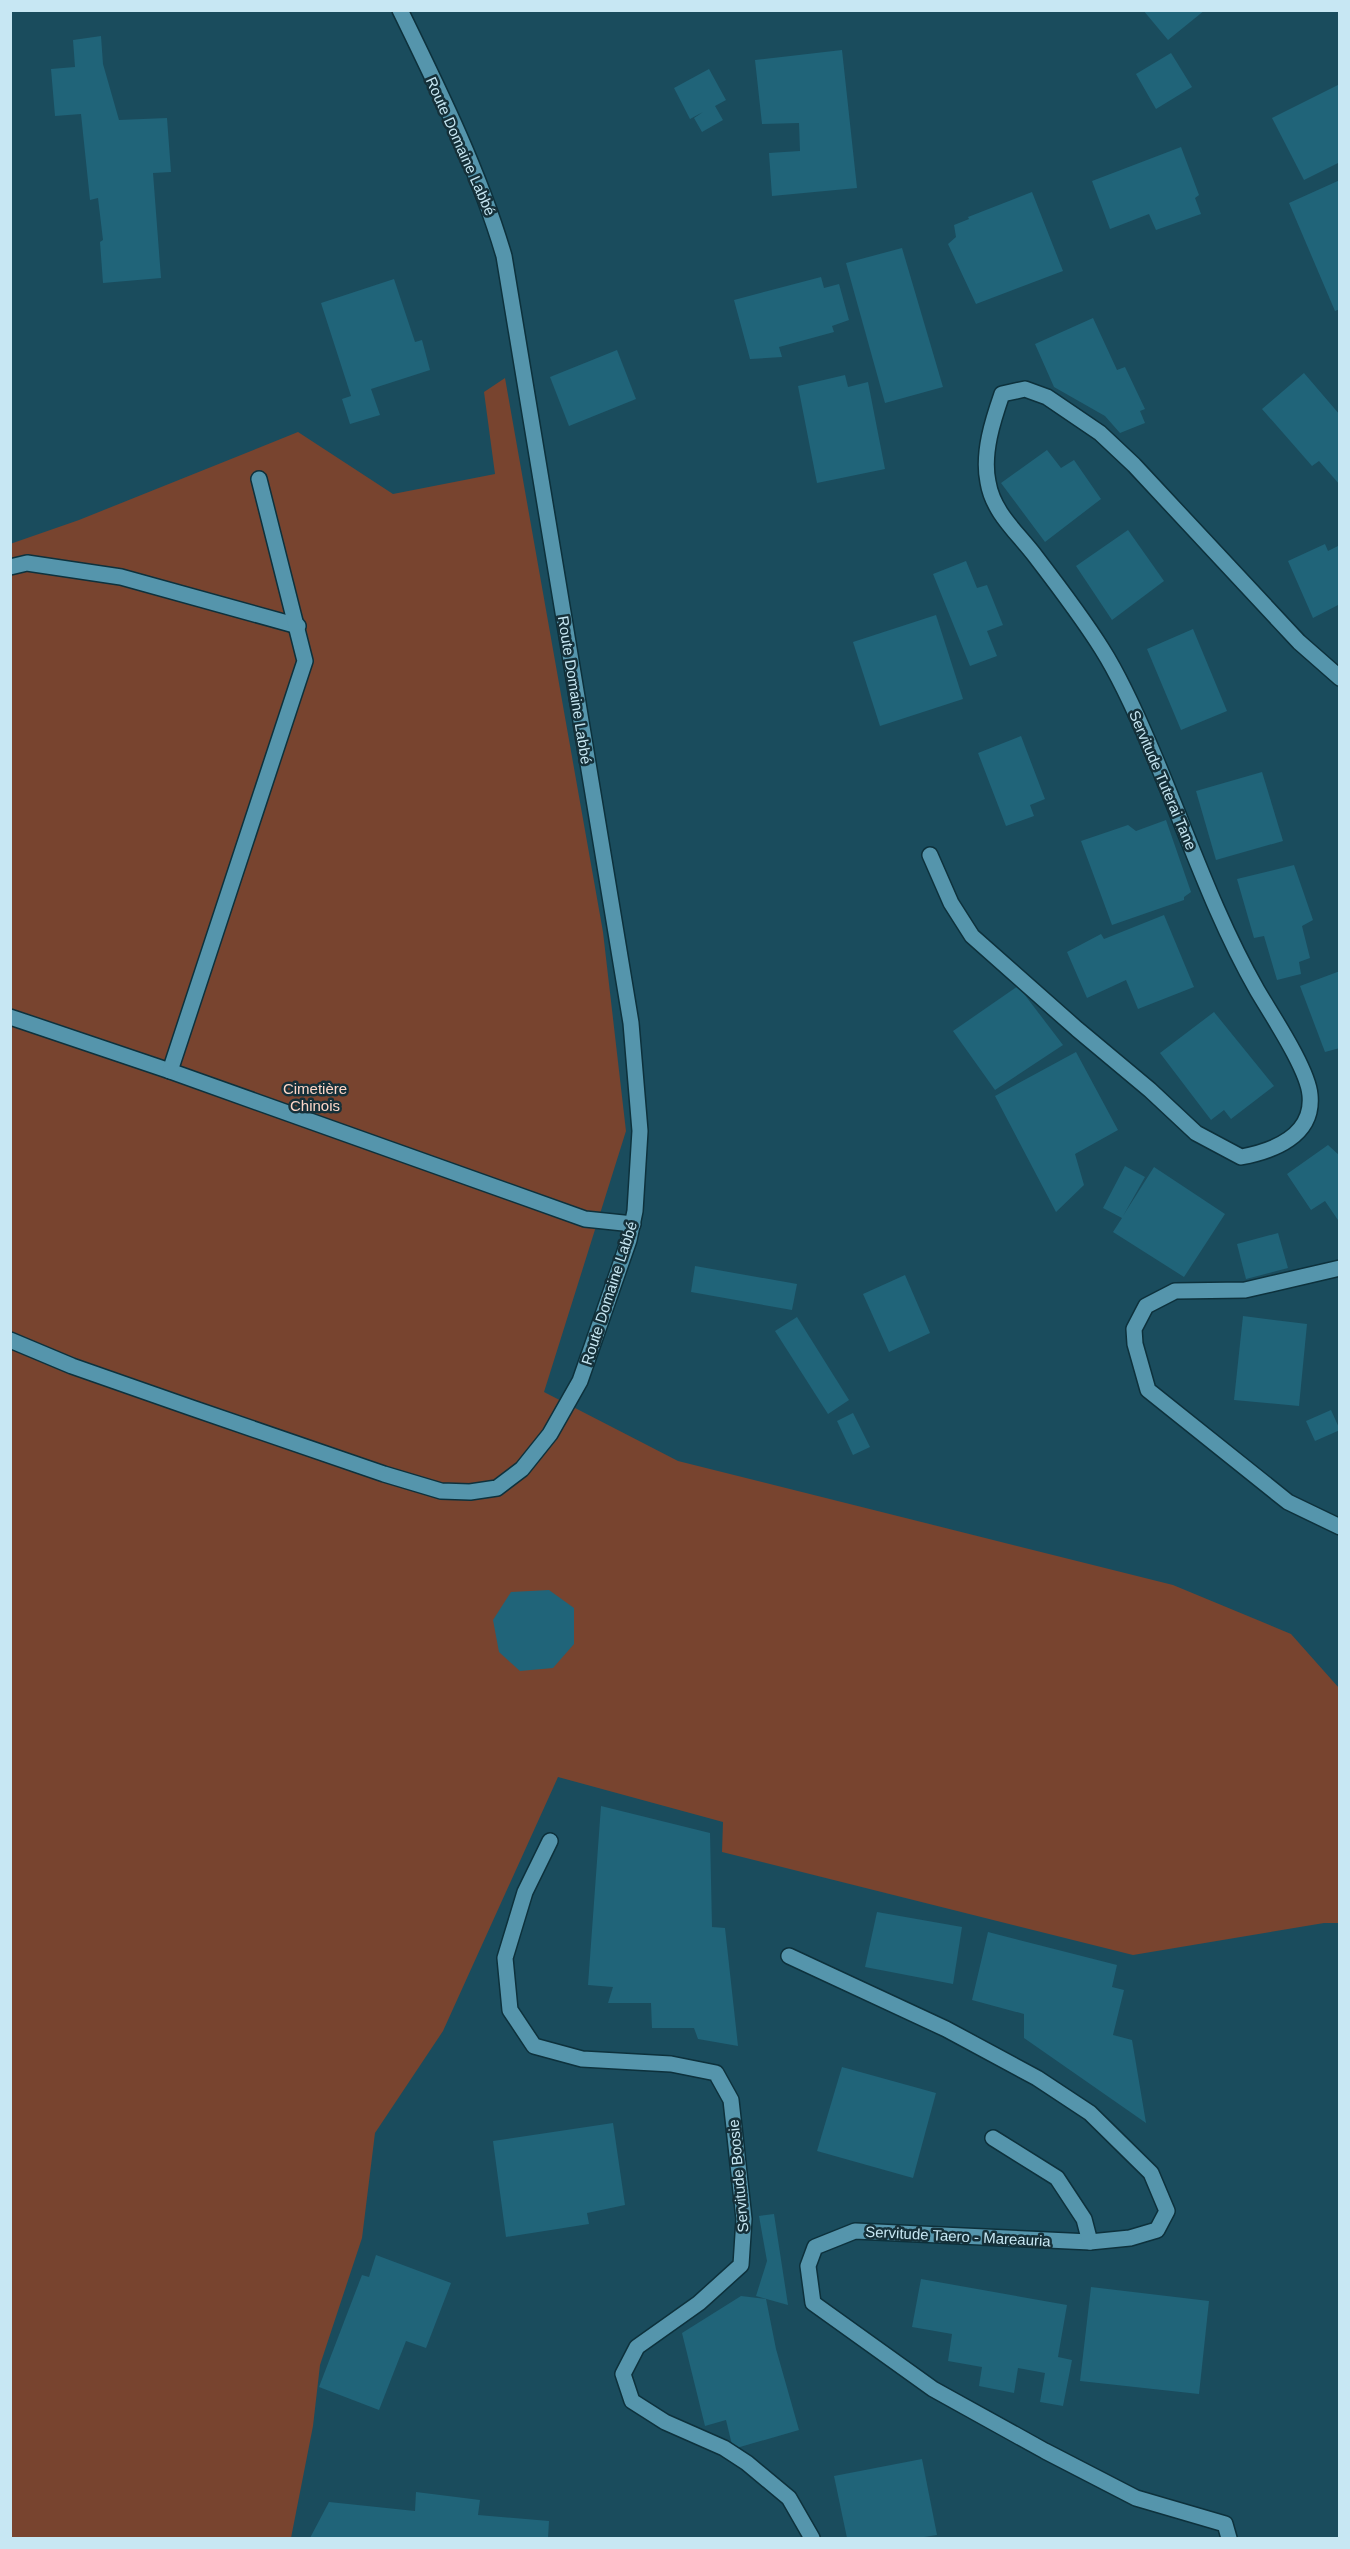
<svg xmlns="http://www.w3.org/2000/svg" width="1350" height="2549" font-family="Helvetica,sans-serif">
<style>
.green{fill:#78442f}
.building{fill:#206479}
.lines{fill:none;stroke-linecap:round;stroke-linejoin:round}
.minor-casing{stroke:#0d313c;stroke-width:18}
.minor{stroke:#5595ac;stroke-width:15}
.labels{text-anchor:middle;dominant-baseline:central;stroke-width:5;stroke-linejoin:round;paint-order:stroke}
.street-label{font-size:15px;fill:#c7e7f3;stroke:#153039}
.park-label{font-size:15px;fill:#fdd6c7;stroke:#153039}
</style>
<rect width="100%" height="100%" fill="#1a4c5d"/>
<path class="green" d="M505,378L603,932L626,1131L544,1392L678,1461L1173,1585L1291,1634L1339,1688V1923H1324L1133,1955L722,1852L723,1822L558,1777L443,2031L375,2133L362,2238L320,2365L313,2426L291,2538H11L10,544L79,520L298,432L393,494L495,474L484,392Z"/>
<g class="building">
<path d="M1143,10H1205L1168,40Z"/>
<path d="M101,36L103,64L119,120L167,118L171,172L153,173L161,278L103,283L100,242L103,240L98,198L90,200L81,114L55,116L51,69L75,67L73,40Z"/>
<path d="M842,50L857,188L772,196L769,153L800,151L799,123L762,124L755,60Z"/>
<path d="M1171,53L1192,87L1156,109L1136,74Z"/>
<path d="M709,69L726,100L715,106L723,120L702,132L694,118L703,112L690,119L674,88Z"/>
<path d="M1340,84V162L1304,180L1272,118Z"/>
<path d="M1181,147L1199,195L1195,198L1201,214L1156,230L1149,214L1110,229L1092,181Z"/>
<path d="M1340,180V309L1335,311L1289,203Z"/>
<path d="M1032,192L1063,271L976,304L948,244L956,237L954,225L969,219L968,217Z"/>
<path d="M902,248L943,387L885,403L846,263Z"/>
<path d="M821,277L824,288L839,284L849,320L832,326L834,332L779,347L782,357L750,359L734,300Z"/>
<path d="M394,279L415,342L422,340L430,370L371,389L380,415L350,424L342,399L351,396L321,303Z"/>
<path d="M1093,318L1117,370L1125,367L1145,409L1140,411L1145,423L1120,433L1105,416L1054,387L1035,344Z"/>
<path d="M617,350L636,399L569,426L550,377Z"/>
<path d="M1304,373L1340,415V485L1319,461L1312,466L1262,409Z"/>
<path d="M845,375L848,387L868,382L885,469L817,483L798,386Z"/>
<path d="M1047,450L1061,468L1074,460L1101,499L1045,542L1001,483Z"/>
<path d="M1128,530L1164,581L1112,620L1076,566Z"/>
<path d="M1325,544L1328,551L1340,545V604L1313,618L1288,561Z"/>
<path d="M966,561L977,588L987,585L1003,625L987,631L997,656L970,666L933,574Z"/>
<path d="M936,615L963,699L880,726L853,642Z"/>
<path d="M1193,629L1227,711L1181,730L1147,649Z"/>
<path d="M1021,736L1045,799L1030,805L1034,816L1006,826L978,753Z"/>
<path d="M1262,772L1283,841L1216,860L1196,791Z"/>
<path d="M1166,820L1191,892L1184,897V900L1112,925L1081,841L1128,825L1136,831Z"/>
<path d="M1294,865L1313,920L1302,926L1310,958L1299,962L1301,974L1277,980L1264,936L1254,938L1237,879Z"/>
<path d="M1164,915L1194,987L1138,1009L1126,980L1087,998L1067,952L1101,934L1104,939Z"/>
<path d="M1340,971V1048L1325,1052L1300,986Z"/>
<path d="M1018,986L1063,1045L995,1090L953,1031Z"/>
<path d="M1214,1012L1274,1086L1231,1119L1224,1110L1211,1120L1160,1053Z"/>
<path d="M1076,1052L1118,1130L1075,1154L1084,1185L1056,1212L995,1096Z"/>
<path d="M1328,1145L1340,1156V1223L1325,1201L1311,1210L1287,1174Z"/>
<path d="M1125,1166L1145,1177L1123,1216L1154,1167L1225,1214L1184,1277L1113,1232L1122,1218L1103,1208Z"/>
<path d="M1278,1233L1288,1268L1246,1279L1237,1244Z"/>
<path d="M695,1266L797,1284L792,1310L691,1292Z"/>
<path d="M905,1275L930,1333L889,1352L863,1294Z"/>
<path d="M1243,1316L1307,1324L1299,1406L1234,1400Z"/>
<path d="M797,1317L849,1400L828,1414L775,1331Z"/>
<path d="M1331,1410L1340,1430L1315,1441L1306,1421Z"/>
<path d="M853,1413L870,1447L853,1455L837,1421Z"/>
<path d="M549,1590L574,1608V1644L553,1668L520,1671L499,1652L493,1620L511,1592Z"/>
<path d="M601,1806L710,1833L712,1927L725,1928L738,2046L698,2039L694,2028H652L651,2003H608L613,1987L588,1985Z"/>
<path d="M877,1912L962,1927L953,1984L865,1967Z"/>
<path d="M988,1932L1117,1965L1112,1987L1124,1990L1113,2035L1132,2040L1146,2123L1024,2038V2014L972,2000Z"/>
<path d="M842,2067L936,2093L913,2178L817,2151Z"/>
<path d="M613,2123L625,2205L587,2213L589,2224L506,2237L493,2141Z"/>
<path d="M774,2214L788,2305L756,2296L767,2261L759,2216Z"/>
<path d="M376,2255L451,2283L426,2348L406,2341L379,2410L319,2387L362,2275L369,2277Z"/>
<path d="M921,2279L1067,2305L1058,2357L1072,2360L1063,2406L1040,2402L1045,2373L1018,2368L1014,2393L979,2386L982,2367L948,2361L952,2334L912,2327Z"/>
<path d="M1091,2287L1209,2301L1199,2394L1080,2381Z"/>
<path d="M741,2296L766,2299L776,2349L799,2430L733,2449L726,2420L705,2426L682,2333Z"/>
<path d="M922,2459L937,2535L918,2538H847L834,2476Z"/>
<path d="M416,2492L480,2500L478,2515L549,2521L548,2538H310L329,2502L415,2511Z"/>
</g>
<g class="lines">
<g class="minor-casing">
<g id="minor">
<path d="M10,567L27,563L121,577L298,626"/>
<path d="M930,855L951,903L972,936L1077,1029L1150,1090L1196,1133L1241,1157C1273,1151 1314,1136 1310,1095C1308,1069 1271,1014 1257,990C1213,913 1185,827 1150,746C1136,713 1121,679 1102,649C1082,617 1059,587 1036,557C1018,533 993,513 988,482C982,453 993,420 1002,394L1025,389L1047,397L1100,433L1134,465L1299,642L1340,678"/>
<path d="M10,1017L170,1071L585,1219L633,1224"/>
<path d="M170,1071L305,661L259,479"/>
<path d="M1340,1268L1245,1290L1175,1291L1146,1306L1134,1329L1135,1344L1148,1390L1288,1502L1340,1527"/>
<path d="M10,1340L72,1366L192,1408L384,1474L441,1491L470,1492L497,1488L522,1469L550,1434L580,1381L629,1240L635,1211L640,1131L631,1023L504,256C479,171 439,90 400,10"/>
<path d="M550,1841L525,1892L505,1958L510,2010L534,2046L582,2059L671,2064L716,2073L731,2100L744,2219L741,2265L699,2303L637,2347L623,2374L632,2401L665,2422L724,2448L747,2463L789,2498L812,2538"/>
<path d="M789,1956L946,2029L1037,2078L1090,2113L1151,2173L1167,2211L1157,2230L1130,2238L1090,2242L855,2231L815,2247L808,2266L813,2303L933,2389L1045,2451L1136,2498L1225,2524L1229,2538"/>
<path d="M993,2138L1057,2178L1084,2219L1090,2242"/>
</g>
</g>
<use href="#minor" class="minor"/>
</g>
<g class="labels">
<g class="street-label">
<text transform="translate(461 146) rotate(66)">Route Domaine Labbé</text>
<text transform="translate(575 690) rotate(81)">Route Domaine Labbé</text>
<text transform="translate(1163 780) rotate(67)">Servitude Tuterai Tane</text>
<text transform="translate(609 1293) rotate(-72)">Route Domaine Labbé</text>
<text transform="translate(738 2176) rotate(-95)">Servitude Boosie</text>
<text transform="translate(958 2236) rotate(3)">Servitude Taero - Mareauria</text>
</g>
<g class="park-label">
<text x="315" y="1088">Cimetière<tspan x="315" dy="17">Chinois</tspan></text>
</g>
</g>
<rect width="1350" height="2549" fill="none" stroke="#c7e7f3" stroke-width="24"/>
</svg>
